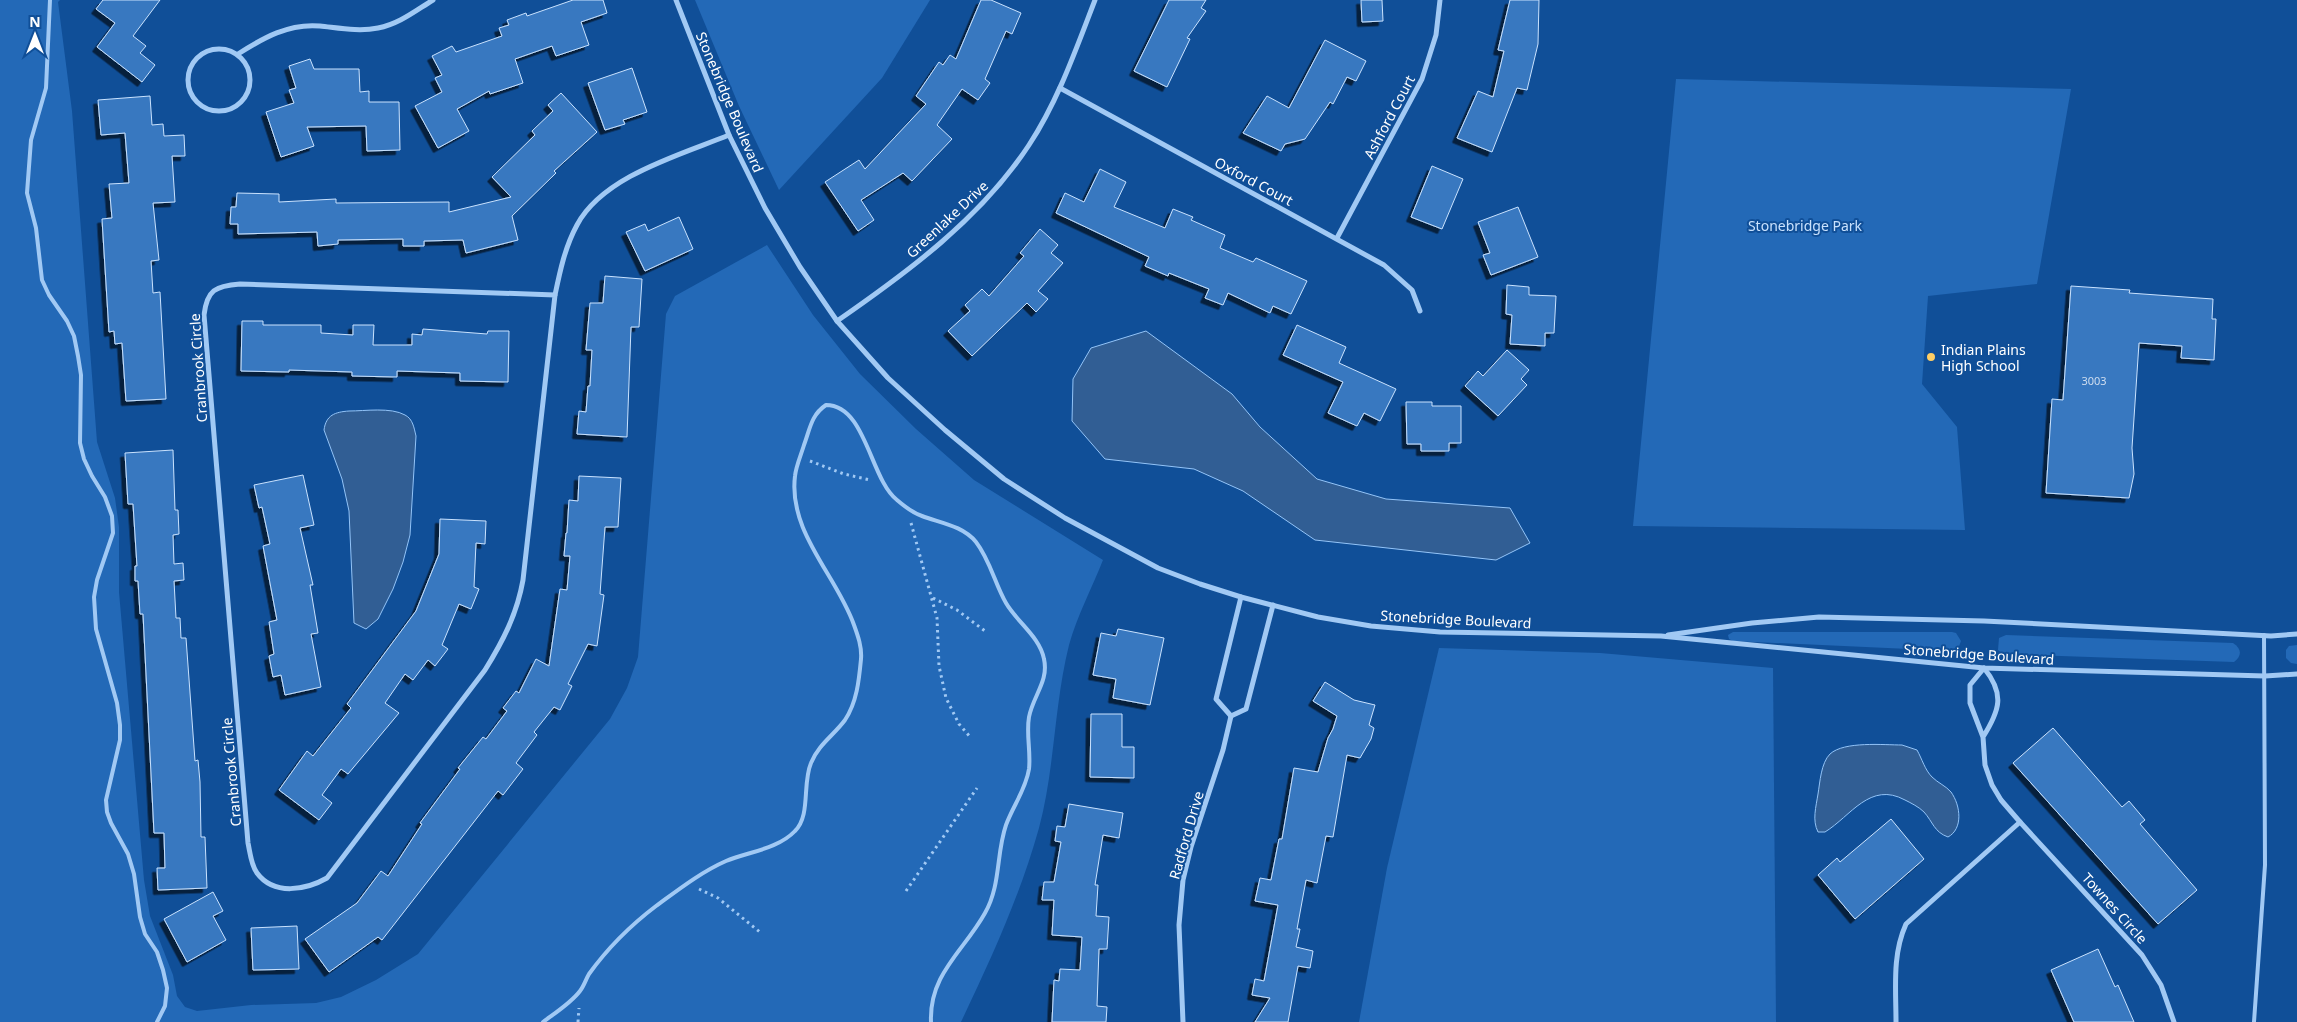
<svg xmlns="http://www.w3.org/2000/svg" width="2297" height="1022" font-family="'Noto Sans',sans-serif">
<style>
.green{fill:#2369b7}
.water{fill:#315e94;stroke:#93c4f8}
.building{fill:#3978c0;stroke:#c9e2fe;filter:url(#shadow)}
.lines{fill:none;stroke-linecap:round;stroke-linejoin:round}
.path{stroke:#a1c9f4;stroke-width:3;stroke-dasharray:2.5 4;stroke-linecap:butt}
.service{stroke:#a1c9f4;stroke-width:4}
.minor{stroke:#a1c9f4;stroke-width:5}
.poi-dot{fill:#ffce64;stroke:#104f98;stroke-width:2}
.labels{text-anchor:middle;dominant-baseline:central;stroke-width:4;stroke-linejoin:round;paint-order:stroke}
.number-label{font-size:11px;fill:#ceddef}
.street-label{font-size:14px;fill:#fff;stroke:#104f98}
.park-label{font-size:14px;fill:#c9e2fe;stroke:#104f98}
.poi-label{font-size:14px;fill:#fff;stroke:#104f98;text-anchor:start}
</style>
<defs>
<filter id="shadow"><feDropShadow dx="-4.5" dy="4.5" stdDeviation="0" flood-color="#0009"/></filter>
</defs>
<rect width="100%" height="100%" fill="#104f98"/>
<g class="green">
<path d="M0,0H60L58,2L72,111L97,442L115,498L119,527V592L144,880L150,916L173,975L177,996L185,1007L197,1011L251,1005L316,1003L341,997L376,980L418,954L610,719L627,688L638,657L666,314L675,296L767,245L813,315L860,374L916,429L974,480L1103,560C1092,588 1077,616 1069,645C1054,705 1055,768 1039,828C1020,896 991,959 961,1022H0Z"/>
<path d="M695,0H930L882,78L779,190L739,106Z"/>
<path d="M1676,79L2071,89L2037,284L1928,296L1922,384L1957,427L1965,530L1633,526Z"/>
<path d="M1733,632H1952L1956,633L1961,641L1958,649L1953,651L1733,641L1729,639L1728,635Z"/>
<path d="M2006,635L2233,643C2242,649 2242,656 2234,662L2003,654L1998,650L1999,638Z"/>
<path d="M2297,645V664L2291,663L2286,658V650L2289,646Z"/>
<path d="M1439,648L1600,653L1773,668L1776,1022H1359L1387,868Z"/>
</g>
<g class="water">
<path d="M1146,331L1232,394L1260,427L1317,479L1386,499L1510,508L1530,543L1496,560L1315,540L1243,491L1194,469L1105,459L1072,421L1073,379L1091,348Z"/>
<path d="M349,411C365,411 391,407 405,415C413,419 414,428 416,436L410,535L403,562L393,589L378,619L366,629L354,623L349,511L342,479L324,430C326,415 335,412 349,411Z"/>
<path d="M1902,745L1917,750C1922,759 1925,770 1932,777C1938,783 1946,786 1951,792C1961,806 1963,829 1948,837C1934,832 1933,822 1924,812C1919,807 1911,803 1905,800C1870,781 1851,816 1825,832H1818C1812,820 1816,807 1818,794C1820,782 1821,763 1830,754C1844,741 1884,745 1902,745Z"/>
</g>
<g class="building">
<path d="M103,0H160L133,36L146,46L140,53L155,65L142,82L97,47L115,23L96,9Z"/>
<path d="M573,0H603L607,13L581,22L589,45L556,56L552,46L515,59L523,83L490,94L489,91L457,109L469,131L438,148L415,106L442,92L435,78L442,75L432,56L452,46L456,52L502,36L499,28L509,25L507,20L526,13L527,16Z"/>
<path d="M981,0H991L1021,13L1012,34L1006,31L985,79L990,83L978,100L962,89L937,125L952,139L912,181L903,173L861,200L874,220L858,231L825,182L859,160L865,169L926,104L916,96L939,62L943,65L950,55L956,59Z"/>
<path d="M1169,0H1206L1201,8L1206,11L1187,38L1190,39L1167,87L1134,71Z"/>
<path d="M1361,0H1382L1383,21L1362,22Z"/>
<path d="M1510,0H1539L1538,44L1527,90L1517,88L1492,152L1457,138L1478,91L1493,97L1504,51L1498,50Z"/>
<path d="M1325,40L1366,61L1356,81L1347,77L1333,104L1330,102L1305,139L1285,144L1281,151L1243,133L1267,96L1289,108Z"/>
<path d="M310,59L314,69H359L360,92L369,91V102H399L400,150L367,151L366,126L307,127L314,146L281,157L266,112L294,103L289,90L296,88L289,66Z"/>
<path d="M632,68L647,112L623,120L625,124L605,130L588,83Z"/>
<path d="M561,93L597,132L554,171L556,173L512,216L518,240L466,253L463,240L424,241V246H403V239L338,240V244L318,246L317,232L238,234V224H230L231,207H236L237,193L279,194V202L336,199V203L449,202V212L511,197L492,177L535,135L532,131L553,111L548,105Z"/>
<path d="M150,96L152,125L163,124L164,136L184,135L185,156H172L175,202L153,203L159,260L151,261L153,293L160,292L166,399L126,401L122,343L115,344L114,331L109,332L102,219L112,218L109,184L129,183L125,133L101,135L98,100Z"/>
<path d="M1432,166L1463,179L1442,229L1411,217Z"/>
<path d="M1100,169L1126,182L1114,207L1165,228L1173,209L1193,217L1191,220L1225,235L1220,248L1253,262L1256,258L1307,281L1291,314L1273,306L1270,313L1228,293L1223,305L1205,298L1209,289L1169,273L1168,276L1145,266L1149,257L1056,213L1065,193L1084,202Z"/>
<path d="M1518,207L1538,257L1491,275L1483,255L1490,253L1478,222Z"/>
<path d="M679,217L693,249L645,271L626,232L645,224L648,231Z"/>
<path d="M1040,229L1058,245L1051,253L1063,263L1038,291L1048,299L1036,312L1027,303L972,356L948,331L970,311L965,305L982,289L989,296L1024,256L1020,253Z"/>
<path d="M605,276L642,279L639,327H631L627,437L577,434L579,411L586,412L588,386H590L592,350H586L590,303H603Z"/>
<path d="M1507,285L1529,287V295L1556,296L1554,333H1545V346L1510,344L1512,315L1506,314Z"/>
<path d="M2071,286L2130,290L2129,293L2213,299L2212,319H2216L2214,360L2181,358L2182,346L2139,343L2132,448L2134,474L2129,498L2046,493L2052,399L2063,400Z"/>
<path d="M242,321H263V325H321V333L353,335V325H374L373,345H412V334L422,335L423,329L487,334L488,331H509L508,382L460,381V373L397,371V377L352,376V372L289,370V372L241,371Z"/>
<path d="M1297,325L1346,347L1339,363L1396,389L1380,421L1364,413L1357,426L1328,413L1343,382L1283,355Z"/>
<path d="M1507,350L1529,370L1521,379L1527,385L1498,416L1465,386L1478,371L1483,376Z"/>
<path d="M1406,402H1432V406H1461V443H1449V451H1421V444H1407Z"/>
<path d="M173,450L175,510H178L179,534L173,535L174,564L183,563L184,580L174,581L176,618H180L181,638H186L195,761L198,760L200,782L201,837H205L207,888L158,890L157,868H165L164,833H154L143,614H140L138,581H135V566H137L133,504H128L125,453Z"/>
<path d="M303,475L314,525L300,528L313,585H310L318,633L311,634L321,687L285,695L281,675L273,677L269,656L274,654L269,622L277,620L263,546L270,544L262,507L259,508L254,485Z"/>
<path d="M579,476L621,478L618,527H605L600,594L604,595L597,646L588,644L568,684L572,686L560,710L554,707L534,732L537,735L516,763L523,769L503,795L498,791L382,940L378,937L329,972L305,939L357,903L381,871L388,876L422,824L420,823L460,769L458,768L483,737L486,739L507,711L503,708L516,691L519,693L536,659L549,666L560,589L567,590L570,556H564L566,533H567L569,500L578,501Z"/>
<path d="M440,519L486,521L485,544L476,543L474,587L479,589L471,609L459,604L442,645L448,649L435,666L428,660L413,680L405,674L385,703L399,713L348,774L341,769L322,795L332,803L319,820L279,790L307,751L313,756L351,708L347,704L416,611L439,554Z"/>
<path d="M1118,629L1164,638L1150,705L1113,698L1116,679L1093,675L1101,633L1116,636Z"/>
<path d="M1325,682L1354,700L1375,705L1369,725L1374,728L1371,739L1360,758L1347,755L1333,837L1326,836L1317,883L1306,880L1297,929H1300L1296,947L1313,951L1310,968L1298,966L1288,1022H1255L1270,998L1252,995L1255,979L1264,981L1278,905L1255,901L1260,878L1271,880L1279,839H1282L1294,768L1318,772L1328,738L1333,729L1337,716L1313,701Z"/>
<path d="M1091,714H1122V747H1134V778L1090,777Z"/>
<path d="M2053,728L2122,807L2129,801L2145,820L2140,824L2197,890L2158,924L2013,763Z"/>
<path d="M1069,804L1123,813L1119,838L1103,835L1095,885H1098L1096,916L1109,917L1107,949H1099L1097,1006L1107,1007L1106,1022H1052L1054,980L1059,981L1060,969L1080,970L1082,937L1052,935L1054,900H1042L1044,882H1054L1061,842L1055,841L1057,826L1065,827Z"/>
<path d="M1891,819L1924,859L1855,919L1818,875L1837,858L1840,862Z"/>
<path d="M213,892L223,911L213,916L226,940L187,962L164,919Z"/>
<path d="M297,926L299,969L253,970L251,928Z"/>
<path d="M2098,949L2115,987L2118,985L2134,1022H2074L2051,970Z"/>
</g>
<g class="lines">
<g class="path">
<path d="M810,461L844,474L870,480"/>
<path d="M911,523L937,618L939,666L946,698L959,724L971,738"/>
<path d="M933,598L957,610L985,631"/>
<path d="M699,889L718,898L761,933"/>
<path d="M906,891L977,788"/>
<path d="M578,1022L579,1008"/>
</g>
<g class="service">
<path d="M50,0L46,88L31,140L27,193L36,228L42,280L49,295L67,321L74,336L78,356L81,375L80,443L84,459L92,476L105,497L112,516L113,533L97,580L94,597L96,629L117,703L120,725V740L106,800L107,812L111,823L128,854L134,874L140,917L145,934L157,952L163,970L167,988L165,1006L157,1022"/>
<path d="M543,1022C555,1013 571,1003 580,991C584,986 586,979 589,974C607,949 631,925 656,906C678,890 701,872 726,861C748,852 778,849 795,831C811,815 802,784 811,763C818,745 834,735 845,720C857,702 859,680 861,659C862,647 858,636 854,625C837,576 788,532 795,476C796,466 801,455 804,445C810,429 811,415 826,405C866,405 870,479 897,500C904,506 913,513 922,516C941,523 963,526 976,542C990,560 995,584 1006,603C1017,622 1040,637 1044,659C1049,681 1033,696 1029,717C1026,734 1031,752 1029,769C1026,789 1013,806 1006,825C996,854 1001,885 985,913C964,951 929,974 931,1022"/>
<path d="M2254,1022L2265,865L2264,635"/>
</g>
<g class="minor">
<path d="M676,0L729,135L765,208L800,267L837,321L888,378L945,430L1004,479L1065,518L1158,568L1200,584L1241,597L1318,617L1371,626L1440,632L1661,636L1984,668L2265,676L2297,674"/>
<circle cx="219" cy="80" r="31"/>
<path d="M238,54C263,38 289,23 320,26C339,28 359,32 378,28C399,24 415,11 433,0"/>
<path d="M1060,88L1384,265L1412,290L1420,311"/>
<path d="M1337,238L1422,79L1436,35L1440,0"/>
<path d="M240,284L555,295L523,580C517,614 503,641 485,670L327,878C306,890 274,896 257,873C251,865 250,852 248,843L204,315C207,290 215,286 240,284Z"/>
<path d="M555,295C560,271 565,247 577,225C603,176 680,155 729,135"/>
<path d="M837,321C908,272 981,218 1029,145C1058,101 1076,49 1095,0"/>
<path d="M1668,635L1752,623L1819,617L1984,621L2271,636L2297,634"/>
<path d="M1231,716L1216,699L1241,597"/>
<path d="M1231,716L1246,709L1273,605"/>
<path d="M1983,737C2000,710 2005,694 1984,668L1970,685V703L1983,737L1985,765L1992,785L2001,800L2020,822L2142,955L2161,985L2174,1022"/>
<path d="M1183,1022L1179,925L1183,880L1191,847L1223,750L1231,716"/>
<path d="M1896,1022C1896,988 1892,955 1906,924L2020,822"/>
</g>
</g>
<circle class="poi-dot" cx="1931" cy="357" r="5"/>
<g class="labels">
<g class="number-label">
<text x="2094" y="380">3003</text>
</g>
<g class="street-label">
<text transform="translate(730 102) rotate(67)">Stonebridge Boulevard</text>
<text transform="translate(1389 117) rotate(-62)">Ashford Court</text>
<text transform="translate(1254 181) rotate(28)">Oxford Court</text>
<text transform="translate(947 219) rotate(-43)">Greenlake Drive</text>
<text transform="translate(198 368) rotate(-94)">Cranbrook Circle</text>
<text transform="translate(1456 619) rotate(3)">Stonebridge Boulevard</text>
<text transform="translate(1979 654) rotate(4)">Stonebridge Boulevard</text>
<text transform="translate(231 772) rotate(-95)">Cranbrook Circle</text>
<text transform="translate(1186 835) rotate(-74)">Radford Drive</text>
<text transform="translate(2115 908) rotate(48)">Townes Circle</text>
</g>
<g class="park-label">
<text x="1805" y="225">Stonebridge Park</text>
</g>
<g class="poi-label">
<text x="1941" y="349">Indian Plains<tspan x="1941" dy="16">High School</tspan></text>
</g>
</g>
<g transform="translate(35 35)" stroke="#104f98" stroke-width="4" paint-order="stroke">
<path d="M0-4L9 19L0 12L-9 19Z" fill="#ffffff"/>
<text y="-8" font-size="14" font-weight="bold" text-anchor="middle" fill="#ffffff">N</text>
</g>
</svg>
